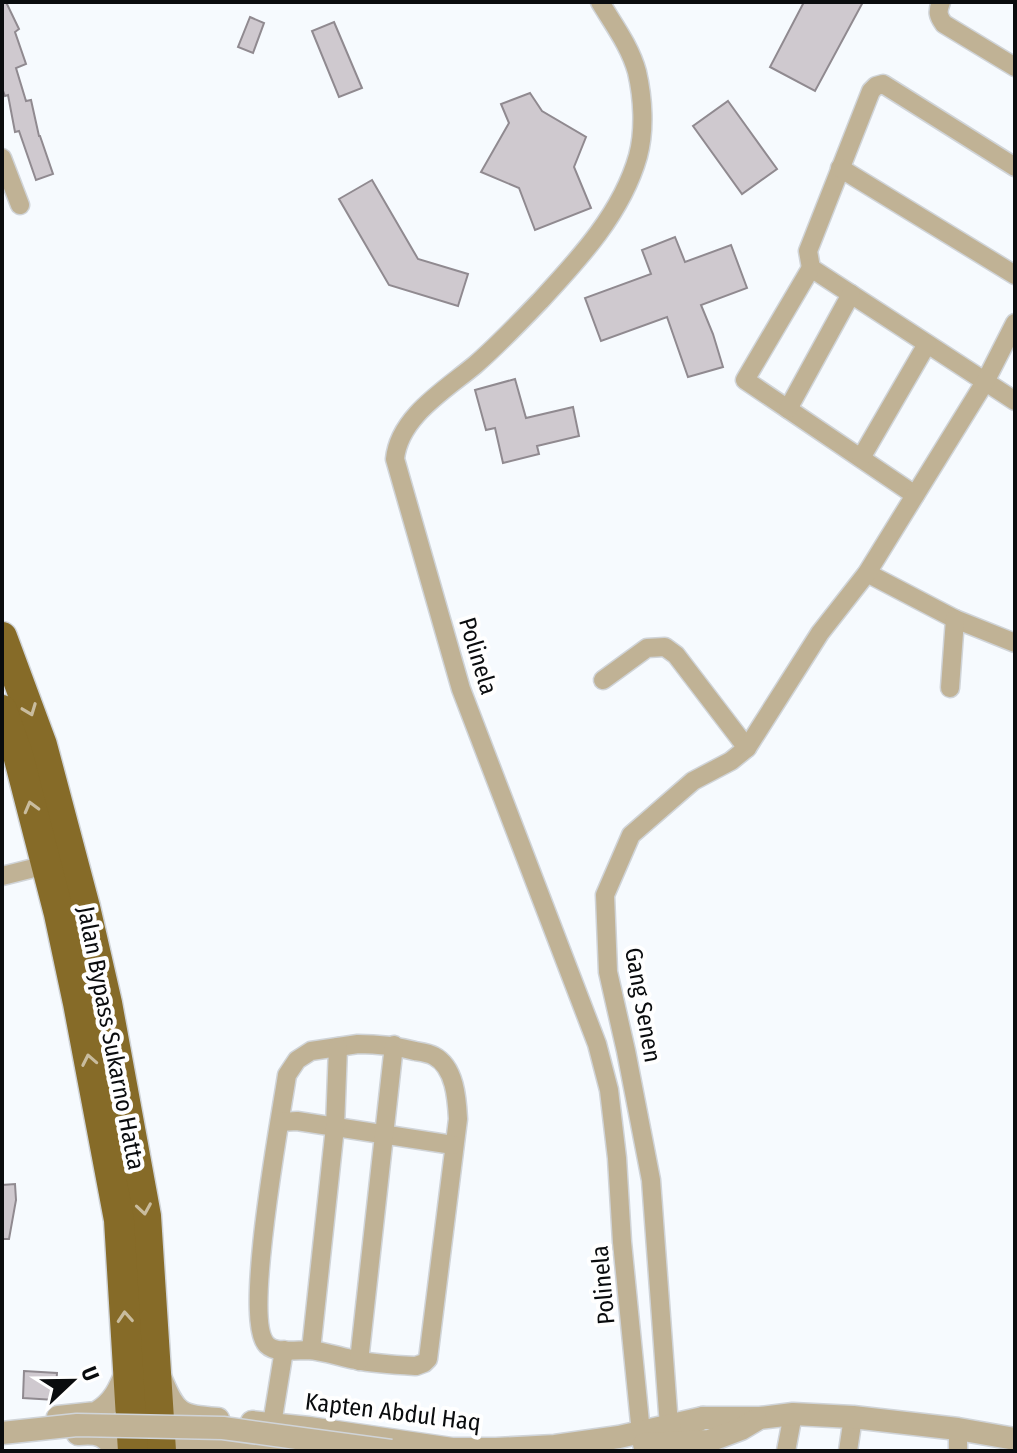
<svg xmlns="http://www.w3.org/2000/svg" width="1017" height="1453" font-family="'Fira Sans Condensed',sans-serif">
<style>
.building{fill:#cfc9cf;stroke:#908a90;stroke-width:2}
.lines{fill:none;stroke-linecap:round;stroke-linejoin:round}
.minor-casing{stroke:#d0d4d8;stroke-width:21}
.tertiary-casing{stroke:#d0d4d8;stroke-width:25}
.trunk-casing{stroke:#d0d4d8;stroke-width:33}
.minor{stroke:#c0b295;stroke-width:18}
.tertiary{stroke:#c0b295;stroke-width:22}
.trunk{stroke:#866b28;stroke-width:30}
.tertiary-bridge-casing{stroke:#d0d4d8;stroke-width:25;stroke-linecap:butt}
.tertiary-bridge{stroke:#c0b295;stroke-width:22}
.oneway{stroke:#c9bc9e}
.labels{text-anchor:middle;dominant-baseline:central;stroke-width:8;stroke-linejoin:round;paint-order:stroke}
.street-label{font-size:24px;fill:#0a0c0e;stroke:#fff}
</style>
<rect width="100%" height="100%" fill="#f6fafe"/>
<g class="building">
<path d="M2,2H6L19,29L15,32L26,64L16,68L26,101L31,100L39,136H40L53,174L36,180L19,131L15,132L8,95L5,96L2,88Z"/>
<path d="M804,2H863L815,91L770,67Z"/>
<path d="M250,17L264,23L253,53L238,47Z"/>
<path d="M334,22L362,88L339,97L312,31Z"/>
<path d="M530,93L542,111L586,137L574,167L591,208L535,230L519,188L481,172L509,123L501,104Z"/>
<path d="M728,101L777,169L742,194L693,126Z"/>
<path d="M372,180L418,259L468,274L458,306L389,285L339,199Z"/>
<path d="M675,237L685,262L731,245L747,288L701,305L713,334L723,367L688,377L667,317L601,341L585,298L651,274L642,250Z"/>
<path d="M515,379L526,418L573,407L579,436L537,446L539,454L503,463L495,428L486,430L475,390Z"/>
<path d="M15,1184L16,1200L9,1239H2V1185Z"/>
<path d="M24,1371L57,1373L55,1400L23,1398Z"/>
</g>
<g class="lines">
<g class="minor-casing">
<g id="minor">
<path d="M600,2C613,24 630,46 637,72C643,98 645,130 638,156C622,213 579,259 540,301C519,323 498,345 475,365C445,390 399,417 395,459L461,689L597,1044L609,1090L617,1158L622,1242L641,1433"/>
<path d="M941,2C937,12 938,16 944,24L1015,67"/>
<path d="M2,158L20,205"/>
<path d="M1015,167L883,84L876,86L871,91L808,251L811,268L1015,401"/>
<path d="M840,168L1015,275"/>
<path d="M811,268L745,380L915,495"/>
<path d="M788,409L851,294"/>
<path d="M861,458L927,344"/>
<path d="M867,573L955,619L1015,643"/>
<path d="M603,680L647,648L665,647L676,655L747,748"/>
<path d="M950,688L955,619"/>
<path d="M2,876L46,865"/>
<path d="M358,1044C378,1044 396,1046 415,1051C421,1052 429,1053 434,1056C455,1067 457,1099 458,1119L428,1359L424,1363L416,1366C396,1365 375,1364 356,1360C340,1357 324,1351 308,1350C297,1350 276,1354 267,1345C242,1321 281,1116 287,1075L297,1060L311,1051Z"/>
<path d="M280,1122L297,1121L453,1145"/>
<path d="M311,1350L335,1127L338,1047"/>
<path d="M359,1361L394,1045"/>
<path d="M272,1424L284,1350"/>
<path d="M669,1426L651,1180L626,1051L608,972L605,895L631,835L693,781L731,761L747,748L820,633L867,573L985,382L1015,323"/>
<path d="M786,1451L793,1414"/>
<path d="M848,1451L853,1417"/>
<path d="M958,1451V1429"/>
</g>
</g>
<g class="tertiary-casing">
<g id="tertiary">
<path d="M161,1379C176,1415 180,1416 218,1419"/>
<path d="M58,1417L96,1413C114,1403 120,1388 127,1370"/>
<path d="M252,1422L309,1428L452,1449H496L555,1446L619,1437L703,1418"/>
<path d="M691,1424L703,1418H760L793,1414L853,1417L958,1429L1015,1439"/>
<path d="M78,1434C100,1432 104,1435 118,1451"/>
<path d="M644,1444L709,1441L741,1429L756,1420"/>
<path d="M174,1451C181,1441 189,1440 200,1440L311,1451"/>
</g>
</g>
<g class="trunk-casing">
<g id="trunk">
<path d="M2,637L42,745L85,907L107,1003L146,1216L161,1451"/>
<path d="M2,710L18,755L59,914L78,1003L119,1220L133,1451"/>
</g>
</g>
<use href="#minor" class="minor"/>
<use href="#tertiary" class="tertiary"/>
<use href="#trunk" class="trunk"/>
<g class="tertiary-bridge-casing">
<path id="tertiary-bridge" d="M2,1433L77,1425L223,1428L391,1451"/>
</g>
<use href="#tertiary-bridge" class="tertiary-bridge"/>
</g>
<defs><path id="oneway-chevron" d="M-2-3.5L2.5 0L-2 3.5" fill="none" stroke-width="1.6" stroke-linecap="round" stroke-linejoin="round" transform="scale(2)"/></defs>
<g class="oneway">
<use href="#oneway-chevron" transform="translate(30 710) rotate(69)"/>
<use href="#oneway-chevron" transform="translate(31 807) rotate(-105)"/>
<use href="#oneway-chevron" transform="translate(89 1060) rotate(-101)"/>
<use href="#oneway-chevron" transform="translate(144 1209) rotate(81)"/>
<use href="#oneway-chevron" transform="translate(125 1317) rotate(-94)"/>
</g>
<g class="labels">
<g class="street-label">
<text transform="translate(478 656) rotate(73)">Polinela</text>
<text transform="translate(643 1005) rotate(80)">Gang Senen</text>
<text transform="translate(111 1038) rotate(79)">Jalan Bypass Sukarno Hatta</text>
<text transform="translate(603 1285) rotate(-95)">Polinela</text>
<text transform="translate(393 1412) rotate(7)">Kapten Abdul Haq</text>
</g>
</g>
<rect width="1017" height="1453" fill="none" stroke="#0a0c0e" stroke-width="8"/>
<g transform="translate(72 1381) rotate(68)" stroke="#ffffff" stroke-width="6" paint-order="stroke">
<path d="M0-6L14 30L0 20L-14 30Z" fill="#0a0c0e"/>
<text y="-12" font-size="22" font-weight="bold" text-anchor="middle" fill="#0a0c0e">U</text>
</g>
</svg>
